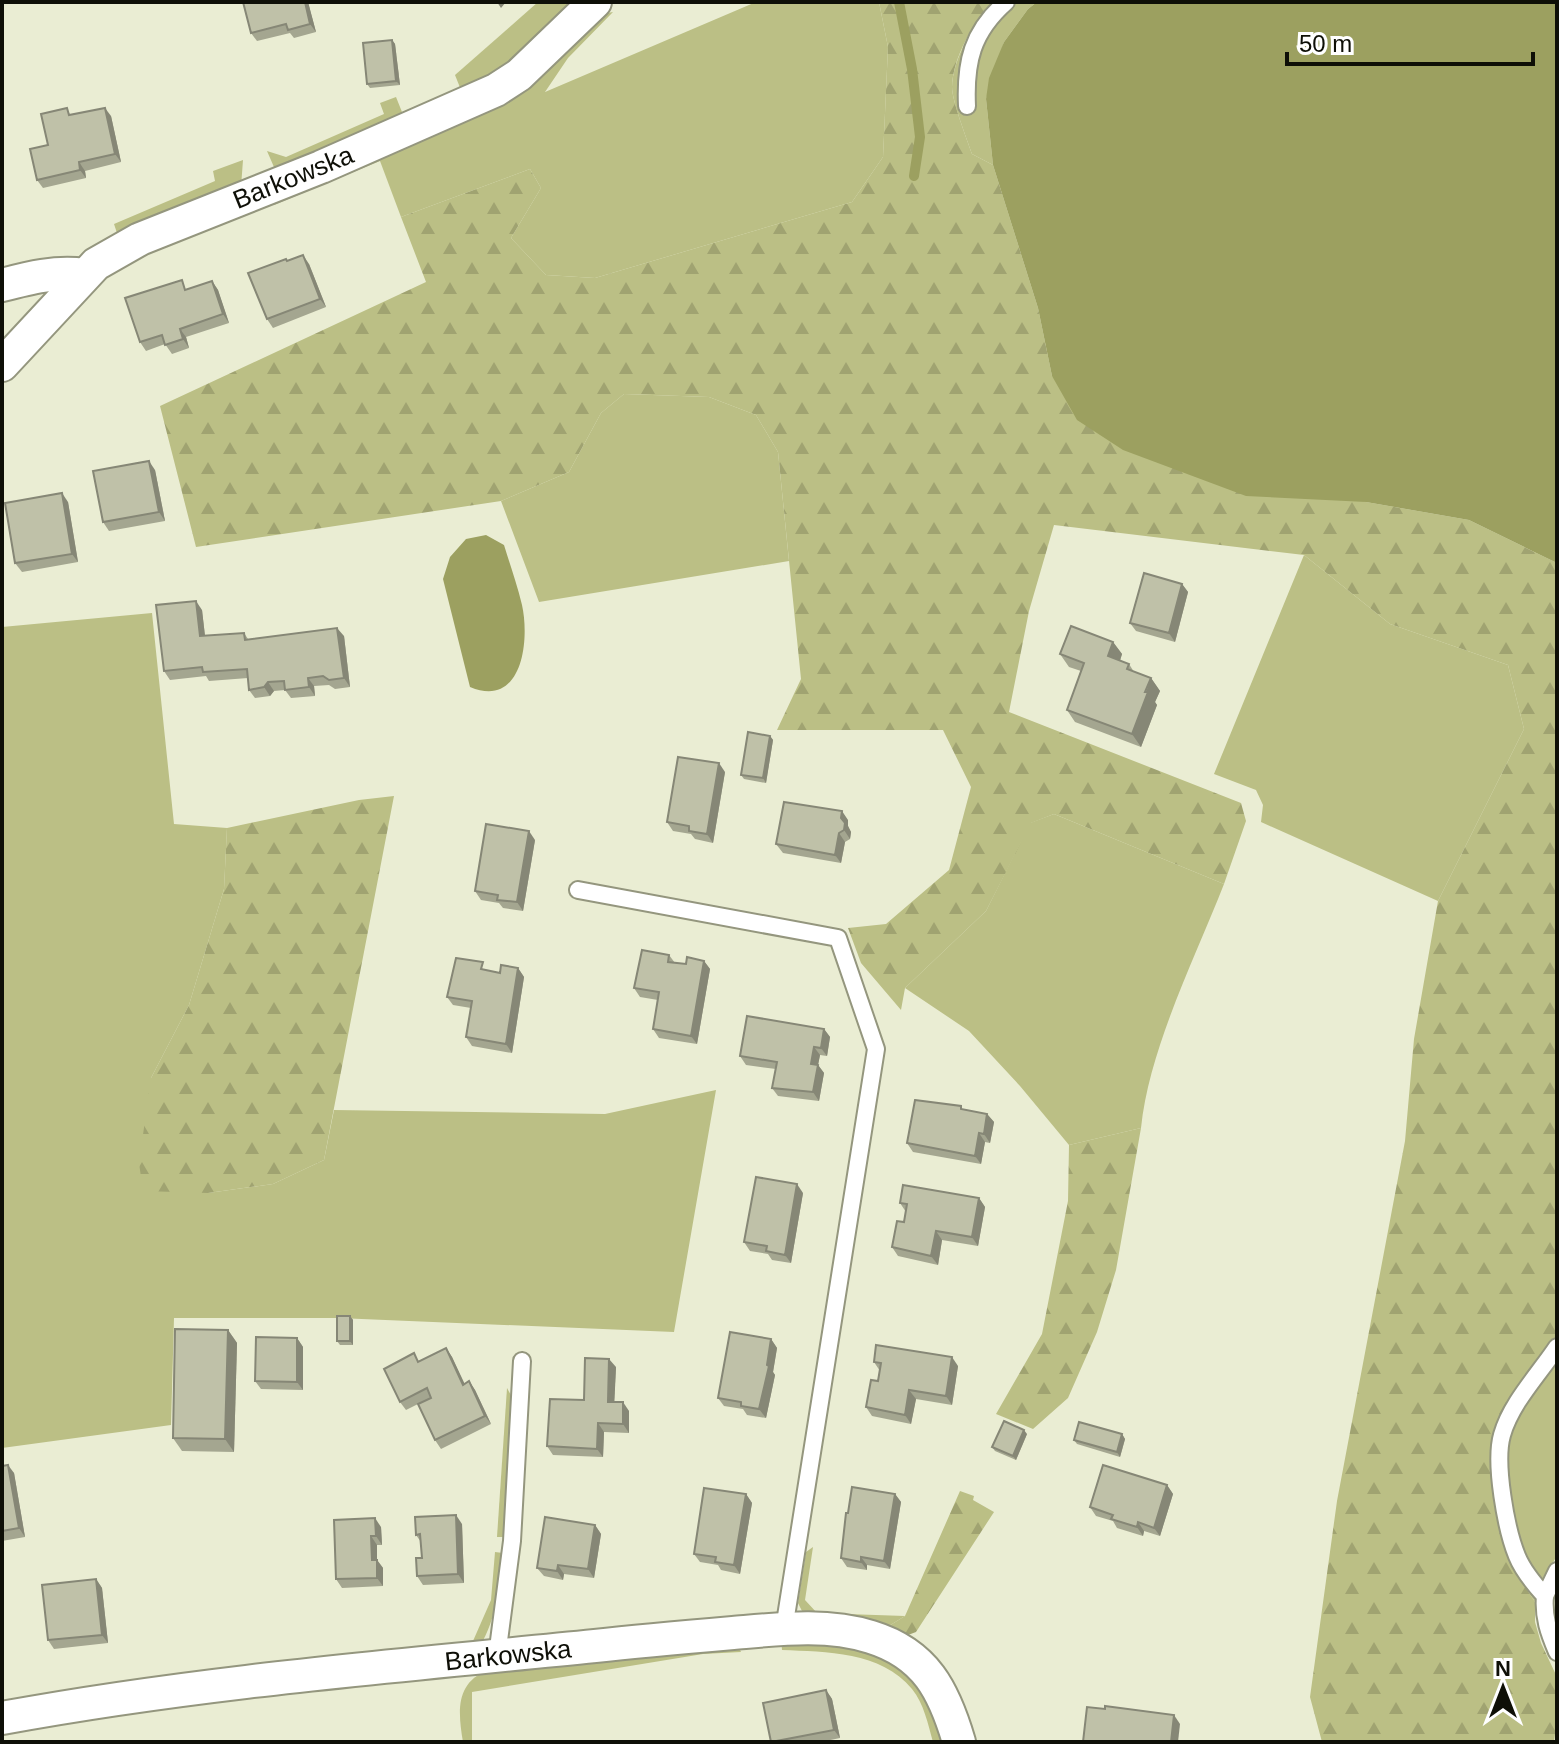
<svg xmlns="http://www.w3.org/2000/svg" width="1559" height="1744" font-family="Helvetica,sans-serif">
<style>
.green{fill:#bbbf85}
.forest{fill:url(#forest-firs)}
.water{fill:#9ca060}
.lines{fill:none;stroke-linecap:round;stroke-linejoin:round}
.stream{stroke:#9ca060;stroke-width:10}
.lane-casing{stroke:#94967e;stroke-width:20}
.street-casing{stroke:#94967e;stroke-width:36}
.lane{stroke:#fff;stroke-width:16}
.street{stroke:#fff;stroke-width:32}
.wall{fill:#a4a690}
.shaded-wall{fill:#868776}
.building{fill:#bfc1a8;stroke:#868776;stroke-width:2}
.labels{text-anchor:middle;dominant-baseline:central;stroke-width:8;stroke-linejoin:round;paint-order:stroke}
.street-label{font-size:26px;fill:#0e0f07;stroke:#fff}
</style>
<defs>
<pattern id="forest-firs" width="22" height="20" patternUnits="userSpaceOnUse" patternTransform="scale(2)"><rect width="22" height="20" fill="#bbbf85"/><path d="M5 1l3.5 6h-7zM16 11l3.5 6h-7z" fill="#a0a371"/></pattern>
</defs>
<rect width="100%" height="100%" fill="#eaedd3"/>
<g class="green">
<path d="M538,2H578L523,57L463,95L455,75Z"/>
<path d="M756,2H879L888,47L883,157L852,202L595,278L546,275L511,238L541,188L530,169L401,217L380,161L274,205L275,200L602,14L613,12L568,58L545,92Z"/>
<path d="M993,2H1037L1028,9L1004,42L986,99L993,165L972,154C967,139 952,101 952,87C953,58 974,22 993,2Z"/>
<path d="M396,97L402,112L435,99L436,107L277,174L267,151L286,157L384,114L380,103Z"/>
<path d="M243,160L241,187L119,239L114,224L215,181L213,171Z"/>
<path d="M624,394L709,397L756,415L778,452L789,561L539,602L501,501L569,472L601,413Z"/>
<path d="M1304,555L1390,624L1508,665L1524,729L1438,901L1261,822L1263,805L1256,790L1214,774Z"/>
<path d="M152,613L174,824L227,828L224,889L189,1005L151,1078L208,1193L273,1184L324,1160L334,1110L605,1114L716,1090L674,1332L338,1318H174L171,1425L2,1448V627Z"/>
<path d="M1054,814L1224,884C1195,958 1149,1049 1141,1128L1069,1145L1020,1086L969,1031L905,988L986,911L1030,823Z"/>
<path d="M1557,1334V1556L1544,1576L1535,1602C1528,1591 1521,1581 1515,1571C1501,1544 1486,1468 1493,1439C1499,1409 1539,1361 1557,1334Z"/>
<path d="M507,1388L513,1399L505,1537H497Z"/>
<path d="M813,1547L805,1600L817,1613L905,1616L884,1629L803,1613L798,1603L806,1552Z"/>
<path d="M495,1552L503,1553C499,1585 497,1618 480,1646L454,1649L452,1644L473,1641L491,1600Z"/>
<path d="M781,1638C837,1644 885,1643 925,1689C936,1702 940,1727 946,1742H933C928,1724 924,1704 912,1689C881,1651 826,1652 782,1650Z"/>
<path d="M736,1641L741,1652L703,1654L472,1692V1742H463C458,1712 455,1683 488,1670Z"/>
</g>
<g class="forest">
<path d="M879,2H993C973,23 953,57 952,87C952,101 967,139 972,154L993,165L1038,308L1052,376L1366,502L1469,520L1557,563V1334L1505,1412L1493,1438L1492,1466L1499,1519L1513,1568L1535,1602V1622L1541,1643L1557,1677V1719L1554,1742H1322L1310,1697L1337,1501L1405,1141L1414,1039L1438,901L1524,729L1508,665L1390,624L1304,555L1054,525L1029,611L1009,712L1241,803L1246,821L1224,884L1054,814L1031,823L986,911L905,988L901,1010L861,963L848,928L886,924L949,870L971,787L943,730H777L801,679L778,452L756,415L709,397L624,394L601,413L569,472L501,501L196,547L160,406L426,282L401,217L530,169L541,188L511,238L546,275L595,278L852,202L883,157L888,47Z"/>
<path d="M394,796L324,1160L273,1184L208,1193L143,1191L139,1163L151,1078L189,1005L224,889L227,828L359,800Z"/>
<path d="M1141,1128L1116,1270L1097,1332L1068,1398L1033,1429L996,1414L1042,1334L1068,1201L1069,1145Z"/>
<path d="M960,1491L974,1496L973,1500L994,1512L916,1632L908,1635L884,1629L905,1616Z"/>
</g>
<g class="water">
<path d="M1037,2H1557V563L1469,520L1366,502L1246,496L1123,450L1077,420L1052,376L1038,308L993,165L986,99L989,78L1004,42L1028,9Z"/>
<path d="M486,535L504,545C510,565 517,584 522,605C530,641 522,709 470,687L443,579L450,557L466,539Z"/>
</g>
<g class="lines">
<path class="stream" d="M899,2L912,69L920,137L914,176"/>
<g class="lane-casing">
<g id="lane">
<path d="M967,106C965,62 972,32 1006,2"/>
<path d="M578,890L838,938L876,1049L784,1629"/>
<path d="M1557,1347C1539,1374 1511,1403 1502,1435C1494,1463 1506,1529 1517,1556C1523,1571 1534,1584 1545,1596C1543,1617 1549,1633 1557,1652"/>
<path d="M1545,1596L1557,1571"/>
<path d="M497,1656L512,1541L522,1361"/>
</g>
</g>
<g class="street-casing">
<g id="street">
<path d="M2,285C29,278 56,271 84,275"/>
<path d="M2,365L96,264L140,239L321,167L496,90L519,75L595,2"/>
<path d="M2,1718C197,1682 397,1666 595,1646C641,1641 687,1637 733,1633C779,1629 827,1623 871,1637C926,1654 944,1691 959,1742"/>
</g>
</g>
<use href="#lane" class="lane"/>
<use href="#street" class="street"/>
</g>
<g class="wall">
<path d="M243,2H308L316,32L294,38L290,33L257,41L251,33Z"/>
<path d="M392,40L395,44L400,85L370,88L367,84Z"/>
<path d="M72,115L111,116L121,162L85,171L86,178L43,188L37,180L48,145Z"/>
<path d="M287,261L309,264L326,307L273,328L267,319Z"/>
<path d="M212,281L218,290L229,323L186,337L189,348L172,354L165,344L146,351L140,342L188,289Z"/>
<path d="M155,470L165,521L109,531L103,522Z"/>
<path d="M68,502L78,562L22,572L15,563Z"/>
<path d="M1182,584L1188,592L1175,642L1136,631L1130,623Z"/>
<path d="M202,610L205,636L244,633L248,639L344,636L350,687L335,689L329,685L314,686L315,696L291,698L285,690L274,691L270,696L255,698L249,690L248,678L209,681L206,676L170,680L164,671Z"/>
<path d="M1113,642L1122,654L1120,661L1129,664L1134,672L1151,678L1160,691L1155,702L1157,705L1141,747L1075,722L1067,710L1081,671L1069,667L1060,654Z"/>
<path d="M770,736L773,740L766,783L744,779L741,775Z"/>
<path d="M725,772L713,843L695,839L691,834L673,831L667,822Z"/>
<path d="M848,820V826L851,832L850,839L845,842L841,863L783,853L776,844Z"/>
<path d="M535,840L523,911L503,908L499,903L481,900L475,891Z"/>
<path d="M669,955L675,963L686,964L704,961L710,969L697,1044L659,1038L653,1029L658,1000L640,997L634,988Z"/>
<path d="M518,968L524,977L512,1053L472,1046L466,1037L471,1008L453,1005L447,997L488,971L500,973Z"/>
<path d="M824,1029L830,1037L827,1056L820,1055L818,1065L824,1073L819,1101L778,1096L772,1088L776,1069L746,1065L740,1056Z"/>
<path d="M963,1109L987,1114L994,1122L990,1143L985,1142L981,1164L913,1152L907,1143Z"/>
<path d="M803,1193L791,1263L772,1260L768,1254L750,1251L744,1242Z"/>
<path d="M979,1198L985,1207L978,1246L942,1240L938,1265L898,1256L892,1247L904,1222L906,1212L900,1203Z"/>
<path d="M350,1316L353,1320V1345H340L337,1341Z"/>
<path d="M228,1330L237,1343L234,1452L182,1451L173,1438Z"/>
<path d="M297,1338L303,1347V1390L261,1389L255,1381Z"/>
<path d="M771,1339L777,1348L773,1372L775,1375L766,1418L747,1415L743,1409L724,1406L718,1398Z"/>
<path d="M446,1348L452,1357L464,1384L469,1381L475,1390L491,1424L441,1449L435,1440L418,1404L406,1410L400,1402L420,1361Z"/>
<path d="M874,1362L958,1366L952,1405L916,1399L911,1424L872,1416L866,1407L878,1381L880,1371Z"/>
<path d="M616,1367L614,1402L629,1411V1433L604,1432L603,1457L553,1455L547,1446L584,1400Z"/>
<path d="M1027,1434L1016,1460L995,1451L992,1447Z"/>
<path d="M1122,1434L1125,1439L1120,1457L1077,1444L1074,1440Z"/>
<path d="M2,1466L14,1473L25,1537L2,1541Z"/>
<path d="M1167,1485L1173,1494L1160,1536L1144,1531L1143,1536L1117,1528L1113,1521L1096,1516L1090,1507Z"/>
<path d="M746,1494L752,1503L740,1574L721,1570L718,1565L700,1562L694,1554Z"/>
<path d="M895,1494L901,1502L890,1569L867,1565V1570L847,1567L841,1558L848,1513Z"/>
<path d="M334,1520L381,1527L382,1545H377V1560L383,1568V1586L342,1588L336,1579Z"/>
<path d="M462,1524L464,1583L423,1585L417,1576L422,1558L421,1542L416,1535Z"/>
<path d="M595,1525L601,1534L594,1578L564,1574L563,1580L544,1576L537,1568Z"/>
<path d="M96,1579L102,1588L108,1643L54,1649L48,1640Z"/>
<path d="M826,1690L832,1699L840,1738L821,1742H771Z"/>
</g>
<g class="shaded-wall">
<path d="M305,2H308L316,32L310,24Z"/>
<path d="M497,2H506L501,8Z"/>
<path d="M392,40L395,44L400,85L396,81Z"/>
<path d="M105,108L111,116L121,162L115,154Z"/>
<path d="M79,162L85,171L86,178L80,170Z"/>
<path d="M303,255L309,264L326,307L320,299Z"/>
<path d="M212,281L218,290L229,323L223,314Z"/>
<path d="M180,329L186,337L189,348L183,339Z"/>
<path d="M149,461L155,470L165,521L159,512Z"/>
<path d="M62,493L68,502L78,562L72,554Z"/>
<path d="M1182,584L1188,592L1175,642L1169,633Z"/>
<path d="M196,601L202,610L206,645L200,636Z"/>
<path d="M337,628L344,636L350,687L344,678Z"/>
<path d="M1113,642L1122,654L1117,669L1108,656Z"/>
<path d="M308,678L314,686L315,696L309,687Z"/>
<path d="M1151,678L1160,691L1155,702L1157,705L1141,747L1132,734Z"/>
<path d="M268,682L274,691L270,696L264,687Z"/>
<path d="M770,736L773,740L766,783L763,778Z"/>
<path d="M719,763L725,772L713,843L707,834Z"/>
<path d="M842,811L848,820V826L851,832L850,839L844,830L841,818Z"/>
<path d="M529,831L535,840L523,911L517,902Z"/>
<path d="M839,833L845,842L841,863L835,855Z"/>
<path d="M704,961L710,969L697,1044L691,1036Z"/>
<path d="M518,968L524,977L512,1053L506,1044Z"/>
<path d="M824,1029L830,1037L827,1056L821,1048Z"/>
<path d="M814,1047L820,1055L818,1065L824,1073L819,1101L813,1092L811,1064Z"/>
<path d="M987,1114L994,1122L990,1143L984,1134Z"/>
<path d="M979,1133L985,1142L981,1164L975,1156Z"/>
<path d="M797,1184L803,1193L791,1263L785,1255Z"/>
<path d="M979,1198L985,1207L978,1246L972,1237Z"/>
<path d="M936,1231L942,1240L938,1265L931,1256Z"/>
<path d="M350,1316L353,1320V1345L350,1341Z"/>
<path d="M228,1330L237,1343L234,1452L225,1439Z"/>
<path d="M297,1338L303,1347V1390L297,1382Z"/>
<path d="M771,1339L777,1348L773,1372L775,1375L766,1418L759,1409Z"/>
<path d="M446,1348L452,1357L469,1393L463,1385Z"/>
<path d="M952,1357L958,1366L952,1405L946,1396Z"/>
<path d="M609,1359L616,1367L614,1410L608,1402Z"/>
<path d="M469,1381L475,1390L491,1424L485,1416Z"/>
<path d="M909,1390L916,1399L911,1424L905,1415Z"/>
<path d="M623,1402L629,1411V1433L623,1424Z"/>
<path d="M598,1423L604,1432L603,1457L597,1449Z"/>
<path d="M1024,1430L1027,1434L1016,1460L1013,1456Z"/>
<path d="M1122,1434L1125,1439L1120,1457L1117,1452Z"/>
<path d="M8,1465L14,1473L25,1537L19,1528Z"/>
<path d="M1167,1485L1173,1494L1160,1536L1154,1528Z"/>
<path d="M746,1494L752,1503L740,1574L734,1565Z"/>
<path d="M895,1494L901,1502L890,1569L884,1561Z"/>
<path d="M456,1515L462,1524L464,1583L458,1574Z"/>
<path d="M375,1518L381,1527L382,1545L376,1536Z"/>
<path d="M1138,1522L1144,1531L1143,1536L1137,1527Z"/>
<path d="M595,1525L601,1534L594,1578L588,1569Z"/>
<path d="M371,1536L377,1545V1560L383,1568V1586L377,1578L372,1560Z"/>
<path d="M861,1557L867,1565V1570L861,1562Z"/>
<path d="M558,1565L564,1574L563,1580L557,1571Z"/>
<path d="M96,1579L102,1588L108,1643L102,1635Z"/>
<path d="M826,1690L832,1699L840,1738L834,1730Z"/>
<path d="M1174,1715L1180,1724L1178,1742H1171Z"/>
</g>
<g class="building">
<path d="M243,2H305L310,24L288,30L286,24L251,33Z"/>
<path d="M392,40L396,81L367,84L363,43Z"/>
<path d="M67,108L69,115L105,108L115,154L79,162L80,170L37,180L30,149L48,145L41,114Z"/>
<path d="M303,255L320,299L267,319L248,273L286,259L287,261Z"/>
<path d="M182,280L185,290L212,281L223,314L180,329L183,339L165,345L162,335L140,342L125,298Z"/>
<path d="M149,461L159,512L103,522L93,471Z"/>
<path d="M62,493L72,554L15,563L5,503Z"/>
<path d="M1144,573L1182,584L1169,633L1130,623Z"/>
<path d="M196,601L200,636L244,633L245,640L337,628L344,678L329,680L323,676L308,678L309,687L285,690L284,681L268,682L264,687L249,690L247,669L203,672L202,667L164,671L156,605Z"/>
<path d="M1071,626L1113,642L1108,656L1129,664L1127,669L1151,678L1145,692H1148L1132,734L1067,710L1084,663L1060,654Z"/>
<path d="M748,732L770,736L763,778L741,775Z"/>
<path d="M678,757L719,763L707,834L689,831V826L667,822Z"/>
<path d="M784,802L842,811L841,818L845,823L844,830L839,833L835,855L776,844Z"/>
<path d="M486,824L529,831L517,902L497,900L498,895L475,891Z"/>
<path d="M642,950L669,955L668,962L686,964L687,957L704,961L691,1036L653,1029L659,992L634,988Z"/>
<path d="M456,958L483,962L481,969L500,973L501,965L518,968L506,1044L466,1037L472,1001L447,997Z"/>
<path d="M747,1016L824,1029L821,1048L814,1047L811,1064L818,1065L813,1092L772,1088L777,1062L740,1056Z"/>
<path d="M915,1100L961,1106V1109L987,1114L984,1134L979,1133L975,1156L907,1143Z"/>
<path d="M756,1177L797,1184L785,1255L766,1251L767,1246L744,1242Z"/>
<path d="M903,1185L979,1198L972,1237L936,1231L931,1256L892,1247L897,1221L904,1222L907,1204L900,1203Z"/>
<rect x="337" y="1316" width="13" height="25"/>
<path d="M175,1329L228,1330L225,1439L173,1438Z"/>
<path d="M730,1332L771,1339L767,1365L769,1366L759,1409L741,1406V1402L718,1398Z"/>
<path d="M256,1337L297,1338V1382L255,1381Z"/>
<path d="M876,1345L952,1357L946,1396L909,1390L905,1415L866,1407L871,1380L878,1381L881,1363L874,1362Z"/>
<path d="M446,1348L463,1385L469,1381L485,1416L435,1440L418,1404L431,1398L427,1388L400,1402L384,1369L414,1353L418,1362Z"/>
<path d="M585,1358L609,1359L608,1402H623V1424L598,1423L597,1449L547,1446L550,1399L584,1400Z"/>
<path d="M1004,1421L1024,1430L1013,1456L992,1447Z"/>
<path d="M1079,1422L1122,1434L1117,1452L1074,1440Z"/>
<path d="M8,1465L19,1528L2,1531V1466Z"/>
<path d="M1103,1465L1167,1485L1154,1528L1138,1522L1137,1527L1111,1519L1113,1515L1090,1507Z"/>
<path d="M852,1487L895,1494L884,1561L861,1557V1562L841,1558L846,1513H848Z"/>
<path d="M704,1488L746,1494L734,1565L715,1562L716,1557L694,1554Z"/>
<path d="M456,1515L458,1574L417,1576L416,1558H422L420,1534L416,1535L415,1517Z"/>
<path d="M545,1517L595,1525L588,1569L558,1565L557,1571L537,1568Z"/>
<path d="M375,1518L376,1536H371L372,1560H377V1578L336,1579L334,1520Z"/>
<path d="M96,1579L102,1635L48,1640L42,1585Z"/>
<path d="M826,1690L834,1730L771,1742L763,1703Z"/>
<path d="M1105,1706L1174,1715L1171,1742H1083L1087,1707L1105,1709Z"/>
</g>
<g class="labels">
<g class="street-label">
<text transform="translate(293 177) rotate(-22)">Barkowska</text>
<text transform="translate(508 1655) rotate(-6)">Barkowska</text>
</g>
</g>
<rect width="1559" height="1744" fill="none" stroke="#0e0f07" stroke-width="8"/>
<g transform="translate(1503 1688)" stroke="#ffffff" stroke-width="6" paint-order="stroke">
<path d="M0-6L14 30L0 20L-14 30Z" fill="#0e0f07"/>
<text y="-12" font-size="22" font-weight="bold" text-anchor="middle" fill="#0e0f07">N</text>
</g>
<path d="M1287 52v12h246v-12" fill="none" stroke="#0e0f07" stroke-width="4"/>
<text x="1299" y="52" font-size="24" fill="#0e0f07" stroke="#ffffff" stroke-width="6" paint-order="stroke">50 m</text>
</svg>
